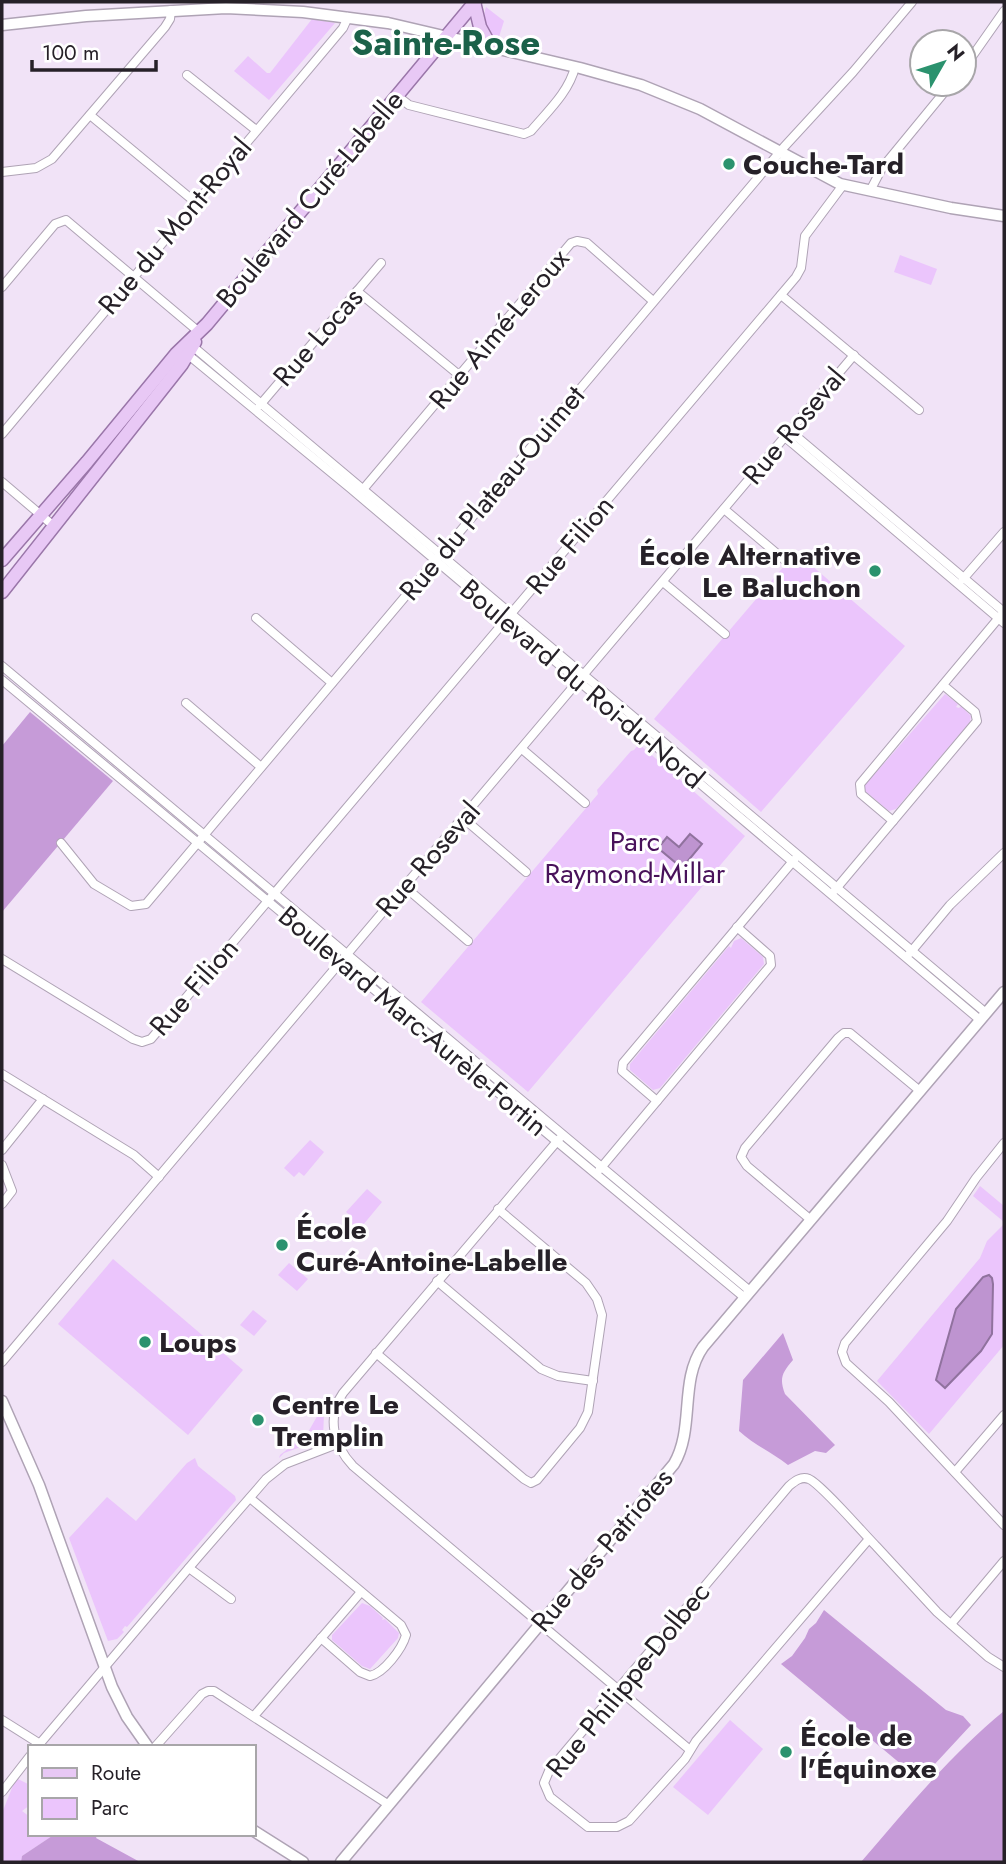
<svg xmlns="http://www.w3.org/2000/svg" width="1006" height="1864" font-family="Jost,sans-serif">
<style>
.green{fill:#ebc5fc}
.forest{fill:#c69bd8}
.water{fill:#be94d0;stroke:#90729e;stroke-width:2}
.lines{fill:none;stroke-linecap:round;stroke-linejoin:round}
.minor-casing{stroke:#afa3b5;stroke-width:10}
.tertiary-casing{stroke:#afa3b5;stroke-width:13}
.primary-casing{stroke:#9a76a9;stroke-width:15}
.minor{stroke:#fff;stroke-width:8}
.tertiary{stroke:#fff;stroke-width:10}
.primary{stroke:#e8c8f5;stroke-width:12}
.poi-dot{fill:#2b926e;stroke:#fff;stroke-width:2.5}
.labels{text-anchor:middle;dominant-baseline:central;stroke-width:6;stroke-linejoin:round;paint-order:stroke}
.poi-label{font-size:28px;font-weight:bold;fill:#262128;stroke:#fff;text-anchor:start}
.street-label{font-size:28px;fill:#262128;stroke:#fff}
.park-label{font-size:28px;fill:#48115a;stroke:#fff}
.district-label{font-size:35px;font-weight:bold;fill:#1b6149;stroke:#fff}
</style>
<rect width="100%" height="100%" fill="#f1e3f7"/>
<g class="green">
<path d="M486,7L504,21L498,40C487,33 481,21 486,7Z"/>
<path d="M312,19L335,23L269,100L234,71L248,56L267,73H270Z"/>
<path d="M900,255L937,269L931,285L894,272Z"/>
<path d="M796,552L905,646L761,812L654,719Z"/>
<path d="M945,694L958,704L956,707L959,708L961,706L971,716L970,722L896,809L889,811L865,791V785Z"/>
<path d="M639,744L745,836L528,1092L421,1002L598,794L597,790L631,751L634,750Z"/>
<path d="M741,938L763,957L764,964L660,1088L653,1090L630,1070V1064L729,946L731,948L734,941Z"/>
<path d="M310,1140L324,1152L304,1176L299,1172L294,1177L284,1168Z"/>
<path d="M980,1186L1004,1206V1222L973,1196Z"/>
<path d="M367,1189L382,1202L358,1231L347,1222L351,1216L346,1212Z"/>
<path d="M1004,1224V1345L929,1434L877,1381L980,1258L987,1241Z"/>
<path d="M113,1259L243,1370L188,1435L58,1324Z"/>
<path d="M289,1263L308,1279L297,1291L278,1275Z"/>
<path d="M253,1310L267,1321L254,1336L240,1325Z"/>
<path d="M327,1399L324,1413L323,1439L284,1453L279,1458L280,1455L307,1434Z"/>
<path d="M195,1458L198,1466L235,1496L236,1500L127,1627L125,1626L122,1630L124,1632L117,1639L108,1641L69,1538L107,1497L136,1521L187,1463Z"/>
<path d="M362,1603L370,1606L383,1618L382,1620L385,1619L399,1633L398,1638L370,1669L362,1666L332,1640V1635Z"/>
<path d="M730,1720L763,1749L708,1815L673,1787Z"/>
<path d="M16,1778L30,1785V1805L22,1811L30,1817V1834H55L22,1856L21,1862H2V1813Z"/>
</g>
<g class="forest">
<path d="M30,712L113,781L2,912V746Z"/>
<path d="M783,1333L793,1360C782,1373 779,1378 785,1394L835,1445L826,1453L815,1451L788,1465C772,1452 754,1445 739,1431L743,1380Z"/>
<path d="M824,1610L946,1710L963,1716L971,1725L920,1780L781,1664L792,1656L805,1638L809,1629L816,1623Z"/>
<path d="M1004,1711V1862H861C907,1809 950,1755 1004,1711Z"/>
<path d="M55,1834H98L96,1838L140,1862H21L22,1856Z"/>
</g>
<g class="water">
<path d="M690,834L702,844L682,868L658,848L667,837L679,847Z"/>
<path d="M989,1275L992,1278L993,1284L992,1334L981,1351L945,1388L936,1380L956,1309L983,1277Z"/>
</g>
<g class="lines">
<g class="minor-casing">
<g id="minor">
<path d="M964,68L1004,11"/>
<path d="M187,75L256,130"/>
<path d="M396,95L409,105L524,134L531,131C547,112 569,92 575,67"/>
<path d="M90,115L195,202"/>
<path d="M2,172L36,168L52,159L165,27L170,19L171,10"/>
<path d="M870,191L882,168L951,84"/>
<path d="M2,287L55,224L66,220L199,332"/>
<path d="M357,291L459,375"/>
<path d="M781,295L919,410"/>
<path d="M190,344L986,1013"/>
<path d="M186,353L350,488L980,1020"/>
<path d="M260,405L381,263"/>
<path d="M790,431L1004,612"/>
<path d="M2,434L343,28L348,17"/>
<path d="M785,437L1004,623"/>
<path d="M2,482L55,527"/>
<path d="M360,493L571,243L577,241L587,243L653,301"/>
<path d="M724,509L788,563"/>
<path d="M963,579L1004,532"/>
<path d="M663,582L725,634"/>
<path d="M256,618L332,683"/>
<path d="M2,666L750,1291"/>
<path d="M2,680L745,1298"/>
<path d="M186,703L261,767"/>
<path d="M522,749L585,803"/>
<path d="M463,818L526,872"/>
<path d="M893,821L861,794L860,784L1002,614"/>
<path d="M61,843L94,884L131,906L146,904L784,147L853,72L912,2"/>
<path d="M405,887L468,941"/>
<path d="M835,890L977,721L975,712L943,685"/>
<path d="M910,953L950,905L1004,853"/>
<path d="M2,959L133,1039L142,1042L151,1039L796,277L801,268L805,236L843,185"/>
<path d="M2,1074L134,1155L159,1177"/>
<path d="M657,1101L622,1071L623,1063L794,860"/>
<path d="M559,1139L343,1393C326,1417 334,1446 353,1466L690,1750"/>
<path d="M1004,1143L976,1178L947,1221L845,1343L842,1352L846,1363L889,1402L1004,1525"/>
<path d="M2,1150L43,1099"/>
<path d="M2,1165L12,1191L2,1204"/>
<path d="M600,1169L771,965L770,956L737,927"/>
<path d="M811,1220L747,1166L741,1157L745,1148L838,1038L844,1033H850L920,1091"/>
<path d="M437,1281L541,1369L558,1376L593,1381"/>
<path d="M376,1353L524,1479L531,1483L537,1480L580,1428L588,1412L602,1315L597,1299L586,1283L498,1209"/>
<path d="M2,1362L854,355"/>
<path d="M955,1472L1004,1415"/>
<path d="M250,1498L401,1625L406,1635C402,1649 384,1673 370,1676L360,1672L321,1638"/>
<path d="M869,1539L696,1741L685,1759L629,1821L617,1827H588L550,1797L544,1783L549,1771L789,1486C795,1481 801,1476 809,1479C821,1484 864,1534 876,1546L937,1612L988,1657L1004,1667"/>
<path d="M189,1568L231,1599"/>
<path d="M951,1624L1004,1561"/>
<path d="M254,1716L361,1592"/>
<path d="M2,1720L40,1744"/>
<path d="M37,1747L199,1556L266,1479L285,1464L337,1444"/>
<path d="M155,1747L202,1694L208,1691H214L389,1805"/>
<path d="M2,1792L30,1756"/>
</g>
</g>
<g class="tertiary-casing">
<g id="tertiary">
<path d="M2,25L86,16L226,8L303,12L388,23L580,68L641,85L700,109L840,184L951,208L1004,216"/>
<path d="M2,1401L39,1485L112,1687L127,1717L148,1747"/>
<path d="M254,1831L303,1862"/>
<path d="M341,1862L674,1464C695,1428 679,1381 703,1347L1004,992"/>
</g>
</g>
<g class="primary-casing">
<g id="primary">
<path d="M474,2L480,27L491,47"/>
<path d="M2,560L87,462L176,354L207,324L475,2"/>
<path d="M2,592L182,364L195,342"/>
</g>
</g>
<use href="#minor" class="minor"/>
<use href="#tertiary" class="tertiary"/>
<use href="#primary" class="primary"/>
</g>
<g class="poi-dot">
<circle cx="729" cy="164" r="7"/>
<circle cx="875" cy="571" r="7"/>
<circle cx="282" cy="1245" r="7"/>
<circle cx="145" cy="1342" r="7"/>
<circle cx="258" cy="1420" r="7"/>
<circle cx="786" cy="1752" r="7"/>
</g>
<g class="labels">
<g class="poi-label">
<text x="743" y="164">Couche-Tard</text>
<text x="861" y="555" text-anchor="end">École Alternative<tspan x="861" dy="32">Le Baluchon</tspan></text>
<text x="296" y="1229">École<tspan x="296" dy="32">Curé-Antoine-Labelle</tspan></text>
<text x="159" y="1342">Loups</text>
<text x="272" y="1404">Centre Le<tspan x="272" dy="32">Tremplin</tspan></text>
<text x="800" y="1736">École de<tspan x="800" dy="32">l'Équinoxe</tspan></text>
</g>
<g class="street-label">
<text transform="translate(310 199) rotate(-50)">Boulevard Curé-Labelle</text>
<text transform="translate(175 226) rotate(-50)">Rue du Mont-Royal</text>
<text transform="translate(499 329) rotate(-50)">Rue Aimé-Leroux</text>
<text transform="translate(318 337) rotate(-49)">Rue Locas</text>
<text transform="translate(794 426) rotate(-50)">Rue Roseval</text>
<text transform="translate(492 493) rotate(-50)">Rue du Plateau-Ouimet</text>
<text transform="translate(570 545) rotate(-50)">Rue Filion</text>
<text transform="translate(582 684) rotate(40)">Boulevard du Roi-du-Nord</text>
<text transform="translate(428 859) rotate(-49)">Rue Roseval</text>
<text transform="translate(194 987) rotate(-49)">Rue Filion</text>
<text transform="translate(413 1021) rotate(40)">Boulevard Marc-Aurèle-Fortin</text>
<text transform="translate(602 1550) rotate(-50)">Rue des Patriotes</text>
<text transform="translate(628 1680) rotate(-51)">Rue Philippe-Dolbec</text>
</g>
<g class="park-label">
<text x="635" y="841">Parc<tspan x="635" dy="32">Raymond-Millar</tspan></text>
</g>
<g class="district-label">
<text x="446" y="43">Sainte-Rose</text>
</g>
</g>
<rect width="1006" height="1864" fill="none" stroke="#262128" stroke-width="7"/>
<rect x="28" y="1745" width="228" height="91" fill="#ffffff" stroke="#a8a6a9" stroke-width="2"/>
<rect x="42" y="1768" width="35" height="10" fill="#e8c8f5" stroke="#a8a6a9" stroke-width="2"/>
<text x="91" y="1780" font-size="21" fill="#262128">Route</text>
<rect x="42" y="1798" width="35" height="21" fill="#ebc5fc" stroke="#a8a6a9" stroke-width="2"/>
<text x="91" y="1815" font-size="21" fill="#262128">Parc</text>
<g transform="translate(943 63) rotate(51)"><circle r="33" fill="#ffffff" stroke="#a8a6a9" stroke-width="2"/>
<path d="M0-5L12 26L0 18L-12 26Z" fill="#2b926e"/>
<text y="-10" font-size="19" font-weight="bold" text-anchor="middle" fill="#262128">N</text>
</g>
<path d="M32 60v10h124v-10" fill="none" stroke="#262128" stroke-width="3.5"/>
<text x="42" y="60" font-size="21" fill="#262128" stroke="#ffffff" stroke-width="5" paint-order="stroke">100 m</text>
</svg>
